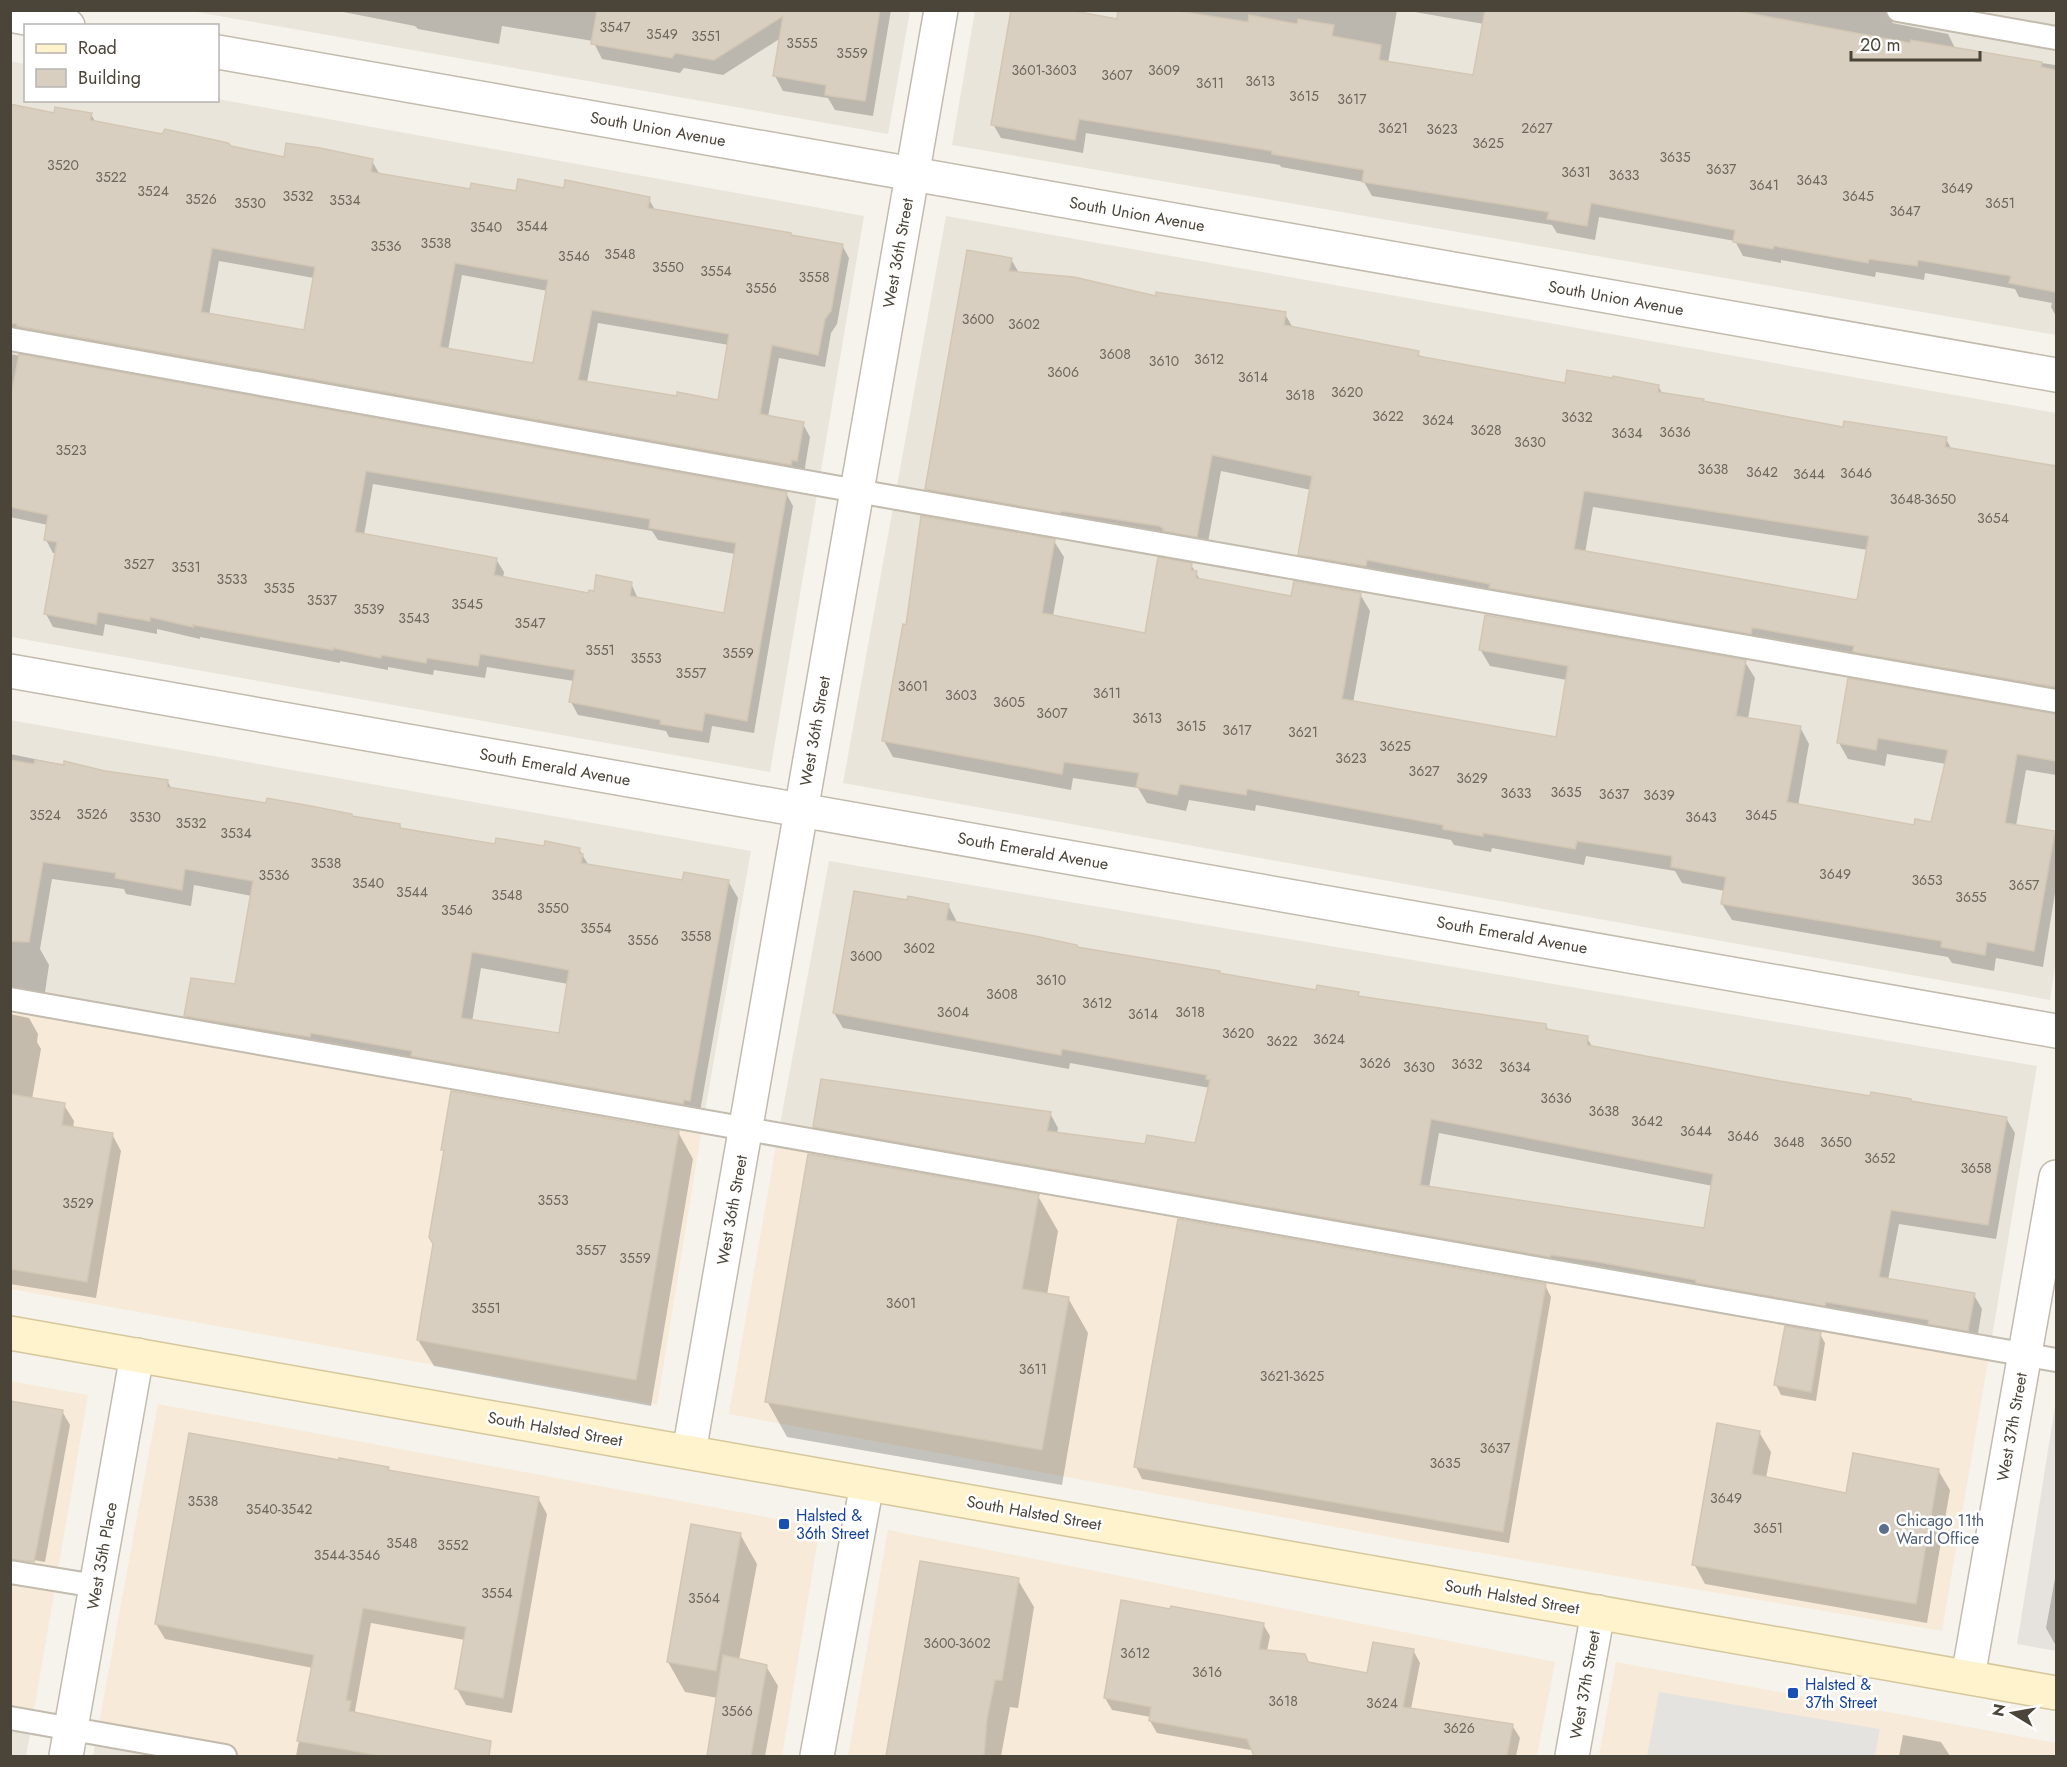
<svg xmlns="http://www.w3.org/2000/svg" width="2067" height="1767" font-family="Jost,sans-serif">
<style>
.residential{fill:#eae5da}
.commercial{fill:#f7ead8}
.industrial{fill:#e6e2dd}
.parking{fill:#e5e3e0}
.shadow{fill:#0003;fill-rule:evenodd}
.building{fill:#d8cfc1;stroke:#d3c7b4;stroke-width:1.5;fill-rule:evenodd}
.lines{fill:none;stroke-linecap:round;stroke-linejoin:round}
.lane-casing{stroke:#c2bbae;stroke-width:26}
.street-casing{stroke:#c2bbae;stroke-width:36}
.secondary-casing{stroke:#d6c79b;stroke-width:36}
.lane{stroke:#fff;stroke-width:22}
.street{stroke:#fff;stroke-width:33}
.secondary{stroke:#fff3cd;stroke-width:33}
.transit-dot{fill:#1a4fb4;stroke:#fff;stroke-width:2}
.service-dot{fill:#5c6f8a;stroke:#fff;stroke-width:2}
.labels{text-anchor:middle;dominant-baseline:central;stroke-width:5;stroke-linejoin:round;paint-order:stroke}
.number-label{font-size:14px;fill:#6e675b}
.street-label{font-size:16px;fill:#4b4439;stroke:#fff}
.transit-label{font-size:16px;fill:#164399;stroke:#fff;text-anchor:start}
.service-label{font-size:16px;fill:#4e5e75;stroke:#fff;text-anchor:start}
</style>
<rect width="100%" height="100%" fill="#f6f3ec"/>
<g class="residential">
<path d="M191,11H910L888,134Z"/>
<path d="M975,11H2056V335L952,145Z"/>
<path d="M10,61L25,64L26,100H218V99L864,216L770,772L11,637Z"/>
<path d="M946,216L2056,413V960L2050,1000L843,783Z"/>
<path d="M10,720L751,851L703,1122L11,999Z"/>
<path d="M829,861L2037,1066L1990,1349L778,1135Z"/>
<path d="M10,1718L32,1722L26,1756H11Z"/>
<path d="M97,1734L225,1756H93Z"/>
</g>
<g class="commercial">
<path d="M10,999L703,1122L657,1405L11,1289Z"/>
<path d="M778,1135L1990,1349L1942,1631L1405,1540L729,1414Z"/>
<path d="M10,1381L88,1395L32,1722L11,1718Z"/>
<path d="M158,1404L820,1527L782,1756H225L97,1734Z"/>
<path d="M888,1530L1555,1662L1537,1756H848Z"/>
<path d="M1616,1662L2056,1743V1756H1599Z"/>
</g>
<path class="industrial" d="M2056,1400V1651L2017,1644Z"/>
<path class="parking" d="M1659,1692L1880,1729L1875,1756H1647Z"/>
<g class="shadow">
<path d="M333,10H891L873,116L835,110L828,98L783,91L775,76L781,38L723,75L684,68L680,73L602,59L593,41L502,26L499,44L418,29L415,26Z"/>
<path d="M1120,10H1397L1388,63L1474,77L1484,24L1403,10H1962L1896,15L1892,23L1948,34L1956,50L2055,65L2056,55V316L2051,307L2052,303L2019,297L2015,289L1925,273L1924,280L1876,272L1875,277L1781,260V263L1743,256L1735,241L1599,217L1595,240L1557,233L1552,225L1372,196L1364,182L1281,167L1280,165L1086,133L1083,153L1001,138L993,124L1119,20Z"/>
<path d="M10,106L55,114H91L96,123L285,159L372,161L380,175L471,191L517,193L566,189L649,199L655,210L842,245L849,258L837,324L831,333L825,367L779,358L768,417L803,424L810,437L804,473L10,341ZM219,261L314,278L305,332L209,315ZM462,275L548,291L535,365L448,350ZM598,323L729,345L719,401L678,397L587,382Z"/>
<path d="M1011,259L1019,273L1157,297L1285,314L1293,328L1418,353L1421,358L1566,384L1658,386L1663,394L1703,400L1704,403L1845,429L1946,439L1952,450L2056,468V702L1309,571L1300,554L1311,490L1221,471L1206,553L936,505L927,489ZM1593,507L1868,550L1859,602L1585,553Z"/>
<path d="M10,354L786,493L793,506L754,733L712,726L709,743L669,737L666,731L578,715L571,702L574,681L487,667L485,678L434,670L433,675L388,667V670L340,661V663L200,637V639L157,629V634L105,624L103,636L53,627L46,614L57,553H53L46,540L48,525L10,517ZM373,484L652,531L658,540L735,554L725,614L638,599L631,583L590,595L503,578L504,572L496,559L364,535Z"/>
<path d="M1054,541L1064,557L1053,616L1146,634L1191,565L1201,581L1292,597L1360,594L1370,611L1353,703L1558,739L1567,680L1490,666L1480,649L1745,662L1755,678L1748,719L1800,727L1809,744L1798,806L1915,827L1932,824L1946,764L1887,754L1885,766L1848,759L1839,743L1849,680L2056,716V775L2026,770L2016,826L2054,833L2056,837V887L2043,967L1996,958L1994,971L1952,963L1948,957L1732,920L1722,904L1725,891L1682,883L1675,871L1586,856L1584,865L1492,848L1491,852L1454,845L1451,840L1256,805L1255,811L1189,800L1186,811L1147,803L1138,788L1073,778L1071,790L893,757L884,741L908,627Z"/>
<path d="M10,754L104,773L167,781L172,789L399,825L402,829L496,845L579,849L589,866L683,882L728,881L738,898L699,1117L195,1032L186,1016L236,986L252,896L194,885L191,906L126,894L124,889L52,879L40,949L49,965L43,1006H10ZM481,968L568,984L560,1035L472,1022Z"/>
<path d="M908,902L948,905L956,920L955,923L1077,948L1219,972L1220,975L1317,992L1358,993L1360,998L1546,1025L1549,1031L1587,1038L1593,1048L1774,1081L2006,1118L2015,1133L1996,1239L1899,1224L1888,1280L1974,1295L1982,1309L1976,1345L823,1141L814,1127L1050,1113L1058,1128L1057,1134L1146,1146L1196,1145L1210,1088L1070,1063L1069,1069L843,1028L834,1013ZM1439,1133L1713,1186L1705,1230L1429,1188Z"/>
<path d="M10,1014L29,1018L38,1034L37,1042L41,1049L32,1099L64,1105L74,1121L73,1128L112,1134L121,1151L96,1298L10,1284Z"/>
<path d="M678,1132L693,1159L651,1406L434,1366L418,1340L435,1244L445,1153L442,1149Z"/>
<path d="M1038,1196L1058,1231L1047,1295L1068,1298L1088,1333L1062,1485L787,1437L767,1401Z"/>
<path d="M1545,1285L1551,1297L1509,1543L1142,1479L1136,1467Z"/>
<path d="M1820,1334L1825,1343L1816,1401L1781,1395L1776,1385Z"/>
<path d="M62,1411L70,1425L45,1562L10,1556Z"/>
<path d="M1759,1432L1771,1452L1766,1478L1847,1495L1938,1470L1950,1490L1927,1623L1705,1584L1694,1564Z"/>
<path d="M388,1468L390,1472L538,1498L547,1514L512,1713L466,1705L457,1689L465,1640L371,1623L355,1711L357,1715L453,1748L451,1756H296L313,1668L165,1639L156,1624Z"/>
<path d="M740,1534L757,1564L739,1660L766,1666L778,1686L765,1756H708L718,1698L685,1692L668,1662Z"/>
<path d="M921,1563L1018,1580L1034,1607L1018,1708L1010,1707L1001,1756H887Z"/>
<path d="M2056,1573V1646L2046,1628Z"/>
<path d="M1263,1624L1270,1636L1267,1651L1308,1663L1368,1675L1413,1650L1420,1663L1411,1709L1512,1725L1520,1738L1516,1756H1254L1256,1751L1157,1733L1150,1721L1151,1717L1112,1710L1105,1698Z"/>
<path d="M1903,1735L1941,1742L1950,1756H1899Z"/>
</g>
<g class="building">
<path d="M597,10H880L865,101L825,95L826,85L773,76L783,16L714,60L675,53L672,58L591,44Z"/>
<path d="M1011,10H1069L1117,19L1118,10H1171L1248,22L1249,15L1297,24L1298,19L1334,25L1332,36L1381,45L1379,60L1473,75L1485,10H1732L1910,43L1911,40L2042,62L2041,67L2056,70V292L2009,283L2011,276L1918,260L1917,266L1869,259L1868,263L1774,246L1773,249L1733,242L1735,230L1591,203L1587,226L1547,219L1549,212L1362,182L1364,170L1272,154V151L1079,119L1075,140L991,125Z"/>
<path d="M10,104L54,113L55,107L92,113L90,120L162,134L165,129L228,143L231,146L284,157L286,143L320,148L373,159L371,172L470,189L471,183L516,191L518,179L564,188L565,180L650,197L648,208L791,233V235L843,244L831,311L825,319L818,355L772,345L760,414L804,422L797,461L792,460L791,465L17,326V324L10,323ZM212,248L315,267L304,330L201,312ZM455,263L548,280L533,363L440,347ZM592,310L729,334L718,400L677,392V396L578,380Z"/>
<path d="M967,250L1012,258L1009,271L1074,277L1156,296V292L1286,312L1284,325L1419,351L1418,356L1565,383L1567,370L1612,378L1613,376L1659,385L1658,392L1704,399L1703,401L1843,427L1844,421L1947,437L1945,447L2056,466V687L1853,652L1854,646L1755,628H1752L1751,634L1489,588L1490,584L1367,560L1366,566L1298,555L1312,476L1212,455L1197,537L1163,531V528L1159,526L1061,511L1060,513L925,489ZM1584,491L1869,536L1857,600L1574,549Z"/>
<path d="M19,354L787,492L747,721L705,713L702,731L660,724L661,720L569,702L575,670L480,654L478,666L427,658L426,663L381,655V658L333,648V650L193,625V627L150,617V621L98,612L96,624L44,614L57,542L44,540L48,515L10,507V401ZM366,471L650,519L649,528L736,543L724,613L630,596L632,582L596,575L594,591L589,590L588,593L494,575L497,558L355,532Z"/>
<path d="M921,516L1055,539L1042,613L1145,633L1158,557L1192,563L1191,570L1197,571L1196,578L1291,596L1294,581L1361,593L1342,699L1556,737L1568,666L1479,650L1485,615L1746,660L1736,716L1801,726L1787,802L1914,825L1915,819L1931,822L1948,750L1878,738L1876,750L1837,743L1848,678L2056,714V761L2017,754L2005,823L2055,831L2034,951L1987,942L1985,955L1941,947L1942,941L1721,904L1726,877L1671,867L1672,856L1577,841L1575,849L1483,833V836L1443,829V825L1247,789L1246,795L1180,784L1177,795L1136,787L1139,773L1064,762L1062,774L882,741L903,624L906,625Z"/>
<path d="M10,760L34,764L35,760L64,765V761L105,771L168,780L167,787L266,803L267,798L316,807L352,814V816L400,824V828L495,844L496,838L544,846L545,841L580,848L579,853L583,854L581,863L682,880L684,872L729,880L690,1101L684,1100L683,1104L411,1056L412,1051L311,1033L310,1037L184,1016L191,978L235,984L253,881L185,869L182,890L115,878L116,873L43,862L29,942L10,941ZM472,952L569,970L559,1033L461,1018Z"/>
<path d="M854,891L907,900L908,896L949,904L946,920L1035,936L1077,945V947L1220,971L1219,973L1316,990L1317,985L1359,992L1358,996L1546,1024V1029L1588,1036L1587,1045L1774,1080L1870,1096L1871,1092L1911,1099V1101L2007,1117L1988,1225L1891,1210L1879,1277L1975,1293L1968,1331L1928,1324L1929,1320L1826,1302L1825,1306L1696,1283V1280L1593,1261L1551,1255L1550,1257L813,1127L821,1079L1051,1112L1047,1131L1145,1144L1147,1135L1195,1143L1210,1080L1206,1079L1207,1075L1062,1049L1061,1055L833,1013ZM1431,1119L1713,1174L1704,1228L1420,1185Z"/>
<path d="M451,1091L679,1131L636,1380L417,1340L433,1244L429,1237L444,1150H441Z"/>
<path d="M10,1094L65,1103L62,1125L113,1133L87,1282L10,1269Z"/>
<path d="M808,1154L1039,1194L1022,1289L1069,1297L1042,1450L765,1402Z"/>
<path d="M1178,1219L1546,1284L1503,1532L1134,1467Z"/>
<path d="M1785,1326L1821,1332L1811,1392L1774,1385Z"/>
<path d="M10,1401L63,1410L34,1562L10,1559Z"/>
<path d="M1717,1423L1760,1431L1752,1474L1846,1493L1853,1453L1939,1469L1916,1604L1692,1565Z"/>
<path d="M189,1433L339,1460V1458L389,1467L388,1470L539,1497L503,1698L455,1689L466,1627L363,1608L346,1700L351,1701L349,1711L491,1741L489,1756H381L297,1741L314,1655L155,1624Z"/>
<path d="M691,1524L741,1533L716,1671L667,1662Z"/>
<path d="M920,1561L1019,1578L1002,1680H995L987,1719L984,1756H886Z"/>
<path d="M1121,1600L1170,1609L1171,1606L1264,1623L1259,1649L1305,1654L1308,1662L1367,1673L1373,1642L1414,1649L1403,1707L1513,1724L1507,1756H1254L1247,1739L1149,1721L1151,1707L1104,1698Z"/>
<path d="M723,1655L767,1665L751,1756H707Z"/>
</g>
<g class="lines">
<g class="lane-casing">
<g id="lane">
<path d="M1898,10L2056,38"/>
<path d="M10,339L857,491L2056,701"/>
<path d="M10,999L2056,1360"/>
<path d="M10,1572L96,1586"/>
<path d="M10,1718L225,1756"/>
</g>
</g>
<g class="street-casing">
<g id="street">
<path d="M10,15L68,26"/>
<path d="M218,52L2056,375"/>
<path d="M10,671L2056,1031"/>
<path d="M689,1452L941,10"/>
<path d="M1968,1677L2056,1177"/>
<path d="M66,1756L137,1355"/>
<path d="M817,1756L867,1484"/>
<path d="M1572,1756L1598,1612"/>
</g>
</g>
<g class="secondary-casing">
<path id="secondary" d="M10,1333L2056,1693"/>
</g>
<use href="#lane" class="lane"/>
<use href="#street" class="street"/>
<use href="#secondary" class="secondary"/>
</g>
<g class="transit-dot">
<rect x="778" y="1518" width="12" height="12" rx="3"/>
<rect x="1787" y="1687" width="12" height="12" rx="3"/>
</g>
<circle class="service-dot" cx="1884" cy="1529" r="6"/>
<g class="labels">
<g class="number-label">
<text x="615" y="27">3547</text>
<text x="662" y="34">3549</text>
<text x="706" y="36">3551</text>
<text x="802" y="43">3555</text>
<text x="852" y="53">3559</text>
<text x="1044" y="70">3601-3603</text>
<text x="1164" y="70">3609</text>
<text x="1117" y="75">3607</text>
<text x="1260" y="81">3613</text>
<text x="1210" y="83">3611</text>
<text x="1304" y="96">3615</text>
<text x="1352" y="99">3617</text>
<text x="1393" y="128">3621</text>
<text x="1537" y="128">2627</text>
<text x="1442" y="129">3623</text>
<text x="1488" y="143">3625</text>
<text x="1675" y="157">3635</text>
<text x="63" y="165">3520</text>
<text x="1721" y="169">3637</text>
<text x="1576" y="172">3631</text>
<text x="1624" y="175">3633</text>
<text x="111" y="177">3522</text>
<text x="1812" y="180">3643</text>
<text x="1764" y="185">3641</text>
<text x="1957" y="188">3649</text>
<text x="153" y="191">3524</text>
<text x="298" y="196">3532</text>
<text x="1858" y="196">3645</text>
<text x="201" y="199">3526</text>
<text x="345" y="200">3534</text>
<text x="250" y="203">3530</text>
<text x="2000" y="203">3651</text>
<text x="1905" y="211">3647</text>
<text x="532" y="226">3544</text>
<text x="486" y="227">3540</text>
<text x="436" y="243">3538</text>
<text x="386" y="246">3536</text>
<text x="620" y="254">3548</text>
<text x="574" y="256">3546</text>
<text x="668" y="267">3550</text>
<text x="716" y="271">3554</text>
<text x="814" y="277">3558</text>
<text x="761" y="288">3556</text>
<text x="978" y="319">3600</text>
<text x="1024" y="324">3602</text>
<text x="1115" y="354">3608</text>
<text x="1209" y="359">3612</text>
<text x="1164" y="361">3610</text>
<text x="1063" y="372">3606</text>
<text x="1253" y="377">3614</text>
<text x="1347" y="392">3620</text>
<text x="1300" y="395">3618</text>
<text x="1388" y="416">3622</text>
<text x="1577" y="417">3632</text>
<text x="1438" y="420">3624</text>
<text x="1486" y="430">3628</text>
<text x="1675" y="432">3636</text>
<text x="1627" y="433">3634</text>
<text x="1530" y="442">3630</text>
<text x="71" y="450">3523</text>
<text x="1713" y="469">3638</text>
<text x="1762" y="472">3642</text>
<text x="1856" y="473">3646</text>
<text x="1809" y="474">3644</text>
<text x="1923" y="499">3648-3650</text>
<text x="1993" y="518">3654</text>
<text x="139" y="564">3527</text>
<text x="186" y="567">3531</text>
<text x="232" y="579">3533</text>
<text x="279" y="588">3535</text>
<text x="322" y="600">3537</text>
<text x="467" y="604">3545</text>
<text x="369" y="609">3539</text>
<text x="414" y="618">3543</text>
<text x="530" y="623">3547</text>
<text x="600" y="650">3551</text>
<text x="738" y="653">3559</text>
<text x="646" y="658">3553</text>
<text x="691" y="673">3557</text>
<text x="913" y="686">3601</text>
<text x="1107" y="693">3611</text>
<text x="961" y="695">3603</text>
<text x="1009" y="702">3605</text>
<text x="1052" y="713">3607</text>
<text x="1147" y="718">3613</text>
<text x="1191" y="726">3615</text>
<text x="1237" y="730">3617</text>
<text x="1303" y="732">3621</text>
<text x="1395" y="746">3625</text>
<text x="1351" y="758">3623</text>
<text x="1424" y="771">3627</text>
<text x="1472" y="778">3629</text>
<text x="1566" y="792">3635</text>
<text x="1516" y="793">3633</text>
<text x="1614" y="794">3637</text>
<text x="1659" y="795">3639</text>
<text x="92" y="814">3526</text>
<text x="45" y="815">3524</text>
<text x="1761" y="815">3645</text>
<text x="145" y="817">3530</text>
<text x="1701" y="817">3643</text>
<text x="191" y="823">3532</text>
<text x="236" y="833">3534</text>
<text x="326" y="863">3538</text>
<text x="1835" y="874">3649</text>
<text x="274" y="875">3536</text>
<text x="1927" y="880">3653</text>
<text x="368" y="883">3540</text>
<text x="2024" y="885">3657</text>
<text x="412" y="892">3544</text>
<text x="507" y="895">3548</text>
<text x="1971" y="897">3655</text>
<text x="553" y="908">3550</text>
<text x="457" y="910">3546</text>
<text x="596" y="928">3554</text>
<text x="696" y="936">3558</text>
<text x="643" y="940">3556</text>
<text x="919" y="948">3602</text>
<text x="866" y="956">3600</text>
<text x="1051" y="980">3610</text>
<text x="1002" y="994">3608</text>
<text x="1097" y="1003">3612</text>
<text x="953" y="1012">3604</text>
<text x="1190" y="1012">3618</text>
<text x="1143" y="1014">3614</text>
<text x="1238" y="1033">3620</text>
<text x="1329" y="1039">3624</text>
<text x="1282" y="1041">3622</text>
<text x="1375" y="1063">3626</text>
<text x="1467" y="1064">3632</text>
<text x="1419" y="1067">3630</text>
<text x="1515" y="1067">3634</text>
<text x="1556" y="1098">3636</text>
<text x="1604" y="1111">3638</text>
<text x="1647" y="1121">3642</text>
<text x="1696" y="1131">3644</text>
<text x="1743" y="1136">3646</text>
<text x="1789" y="1142">3648</text>
<text x="1836" y="1142">3650</text>
<text x="1880" y="1158">3652</text>
<text x="1976" y="1168">3658</text>
<text x="553" y="1200">3553</text>
<text x="78" y="1203">3529</text>
<text x="591" y="1250">3557</text>
<text x="635" y="1258">3559</text>
<text x="901" y="1303">3601</text>
<text x="486" y="1308">3551</text>
<text x="1033" y="1369">3611</text>
<text x="1292" y="1376">3621-3625</text>
<text x="1495" y="1448">3637</text>
<text x="1445" y="1463">3635</text>
<text x="1726" y="1498">3649</text>
<text x="203" y="1501">3538</text>
<text x="279" y="1509">3540-3542</text>
<text x="1768" y="1528">3651</text>
<text x="402" y="1543">3548</text>
<text x="453" y="1545">3552</text>
<text x="347" y="1555">3544-3546</text>
<text x="497" y="1593">3554</text>
<text x="704" y="1598">3564</text>
<text x="957" y="1643">3600-3602</text>
<text x="1135" y="1653">3612</text>
<text x="1207" y="1672">3616</text>
<text x="1283" y="1701">3618</text>
<text x="1382" y="1703">3624</text>
<text x="737" y="1711">3566</text>
<text x="1459" y="1728">3626</text>
</g>
<g class="street-label">
<text transform="translate(658 129) rotate(10)">South Union Avenue</text>
<text transform="translate(1137 214) rotate(10)">South Union Avenue</text>
<text transform="translate(898 253) rotate(-80)">West 36th Street</text>
<text transform="translate(1616 298) rotate(10)">South Union Avenue</text>
<text transform="translate(815 731) rotate(-80)">West 36th Street</text>
<text transform="translate(555 767) rotate(10)">South Emerald Avenue</text>
<text transform="translate(1033 851) rotate(10)">South Emerald Avenue</text>
<text transform="translate(1512 935) rotate(10)">South Emerald Avenue</text>
<text transform="translate(732 1210) rotate(-80)">West 36th Street</text>
<text transform="translate(2012 1427) rotate(-80)">West 37th Street</text>
<text transform="translate(555 1429) rotate(10)">South Halsted Street</text>
<text transform="translate(1034 1513) rotate(10)">South Halsted Street</text>
<text transform="translate(102 1556) rotate(-80)">West 35th Place</text>
<text transform="translate(1512 1597) rotate(10)">South Halsted Street</text>
<text transform="translate(1585 1685) rotate(-80)">West 37th Street</text>
</g>
<g class="transit-label">
<text x="796" y="1515">Halsted &amp;<tspan x="796" dy="18">36th Street</tspan></text>
<text x="1805" y="1684">Halsted &amp;<tspan x="1805" dy="18">37th Street</tspan></text>
</g>
<g class="service-label">
<text x="1896" y="1520">Chicago 11th<tspan x="1896" dy="18">Ward Office</tspan></text>
</g>
</g>
<rect width="2067" height="1767" fill="none" stroke="#4b4439" stroke-width="24"/>
<rect x="24" y="24" width="195" height="78" fill="#ffffff" stroke="#b7b4b0" stroke-width="1.5"/>
<rect x="36" y="44" width="30" height="9" fill="#fff3cd" stroke="#b7b4b0" stroke-width="1.5"/>
<text x="78" y="54" font-size="18" fill="#4b4439">Road</text>
<rect x="36" y="69" width="30" height="18" fill="#d8cfc1" stroke="#b7b4b0" stroke-width="1.5"/>
<text x="78" y="84" font-size="18" fill="#4b4439">Building</text>
<g transform="translate(2013 1713) rotate(281)" stroke="#ffffff" stroke-width="4.5" paint-order="stroke">
<path d="M0-4.5L10 22L0 15L-10 22Z" fill="#4b4439"/>
<text y="-9" font-size="16" font-weight="bold" text-anchor="middle" fill="#4b4439">N</text>
</g>
<path d="M1851 51v9h129v-9" fill="none" stroke="#4b4439" stroke-width="3"/>
<text x="1860" y="51" font-size="18" fill="#4b4439" stroke="#ffffff" stroke-width="4.5" paint-order="stroke">20 m</text>
</svg>
